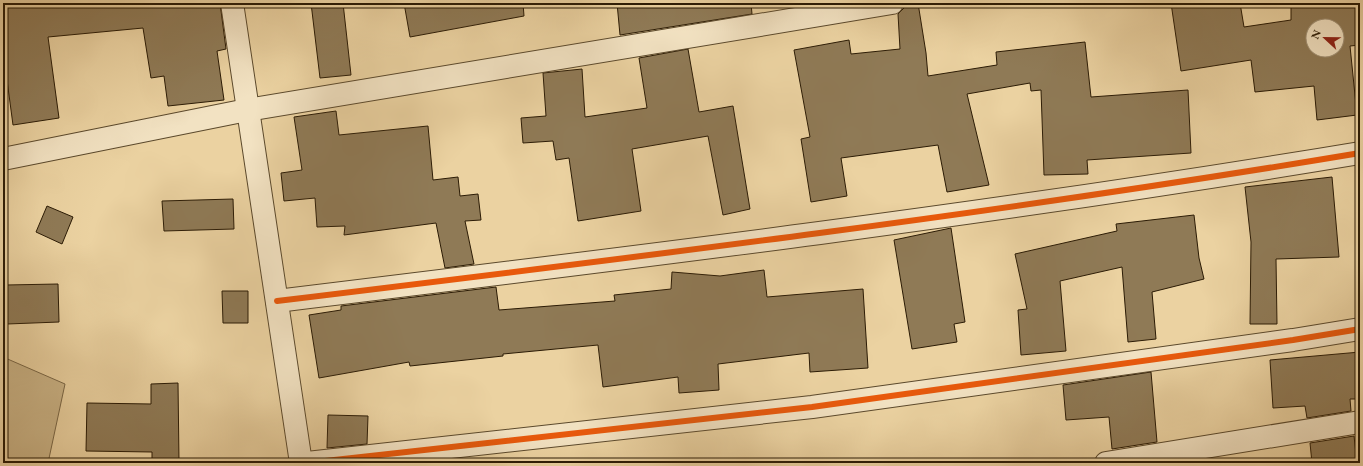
<svg xmlns="http://www.w3.org/2000/svg" width="1363" height="466" font-family="'EB Garamond',serif">
<style>
.green{fill:#cab386;stroke:#7a6746}
.building{fill:#8f7a56;stroke:#2b1b05;fill-rule:evenodd}
.lines{fill:none;stroke-linecap:round;stroke-linejoin:round}
.minor-casing{stroke:#5b492c;stroke-width:24}
.minor{stroke:#f2e2c2;stroke-width:22}
.cycleway-casing{stroke:#f2e2c2;stroke-width:8}
.cycleway{stroke:#e8590c;stroke-width:6}
</style>
<rect width="100%" height="100%" fill="#ebd2a1"/>
<filter id="stains"><feTurbulence type="fractalNoise" baseFrequency=".005" numOctaves="4"/><feColorMatrix values="0 0 0 0 .2 0 0 0 0 .09 0 0 0 0 .02 0 0 0 .5 -.17"/></filter>
<radialGradient id="worn" r=".72"><stop offset=".6" stop-color="#630" stop-opacity="0"/><stop offset="1" stop-color="#630" stop-opacity=".3"/></radialGradient>
<path class="green" d="M3,357L65,384L48,463H3Z"/>
<g class="building">
<path d="M3,3H220L226,49L217,51L224,100L168,106L164,76L151,78L143,28L48,37L59,118L13,125L3,50Z"/>
<path d="M311,3H343L351,75L320,78Z"/>
<path d="M404,3H523L524,16L410,37Z"/>
<path d="M617,3H751L752,14L620,35Z"/>
<path d="M904,3H918L926,53L928,76L997,65L996,52L1085,42L1091,97L1188,90L1191,153L1087,160L1088,174L1044,175L1041,90L1031,91L1030,83L967,94L989,185L947,192L938,145L841,158L847,196L811,202L801,139L810,137L794,50L849,40L851,54L900,49L898,14L904,8Z"/>
<path d="M1171,3H1240L1244,27L1291,20V3H1360V45L1350,46L1357,115L1317,120L1314,86L1255,92L1251,60L1181,71ZM1313,26H1337V50H1313Z"/>
<path d="M688,49L699,112L733,106L750,209L723,215L708,136L632,149L641,211L578,221L569,158L556,160L553,141L523,143L521,118L546,116L543,73L582,69L585,117L647,108L639,58Z"/>
<path d="M336,111L339,135L428,126L433,180L458,177L460,196L478,194L481,220L465,221L474,264L445,268L436,223L344,235L345,226L317,227L315,198L284,201L281,173L302,170L294,117Z"/>
<path d="M1332,177L1339,257L1276,259L1277,324H1250L1251,242L1245,187Z"/>
<path d="M233,199L234,229L164,231L162,201Z"/>
<path d="M47,206L73,217L62,244L36,232Z"/>
<path d="M1194,215L1199,258L1204,279L1152,292L1156,339L1128,342L1122,267L1060,281L1066,351L1021,355L1018,310L1027,309L1015,254L1117,231L1116,224Z"/>
<path d="M951,228L965,322L954,324L957,342L912,349L894,240Z"/>
<path d="M764,270L767,297L863,289L868,368L810,372L809,353L718,364L719,390L679,393L678,377L603,387L598,345L503,354V356L410,366L409,362L319,378L309,315L341,310V306L496,287L499,310L615,301L614,295L671,289L672,272L720,276Z"/>
<path d="M58,284L59,322L7,324L6,285Z"/>
<path d="M222,291H248V323H223Z"/>
<path d="M1360,352V399H1350L1351,411L1307,418L1305,406L1273,408L1270,360Z"/>
<path d="M1151,372L1157,442L1112,449L1109,417L1066,420L1063,385Z"/>
<path d="M178,383L179,462H152V452L86,451L87,403L151,404V384Z"/>
<path d="M328,415L368,416L367,444L327,448Z"/>
<path d="M1354,436L1357,463H1312L1310,443Z"/>
</g>
<g class="lines">
<g class="minor-casing">
<g id="minor">
<path d="M232,3L301,463"/>
<path d="M3,159L247,110L892,3"/>
<path d="M277,301C639,257 1001,213 1360,153"/>
<path d="M307,463L812,407L1293,340L1360,329"/>
<path d="M1106,463L1360,422"/>
</g>
</g>
<use href="#minor" class="minor"/>
<g class="cycleway-casing">
<g id="cycleway">
<path d="M277,301C639,257 1001,213 1360,153"/>
<path d="M307,463L812,407L1293,340L1360,329"/>
</g>
</g>
<use href="#cycleway" class="cycleway"/>
</g>
<rect width="1363" height="466" fill="none" stroke="#ebd2a1" stroke-width="16"/>
<rect x="4" y="4" width="1355" height="458" fill="none" stroke="#2b1b05" stroke-width="2"/>
<rect x="8" y="8" width="1347" height="450" fill="none" stroke="#2b1b05"/>
<g transform="translate(1325 38) rotate(292)"><circle r="19" fill="#f2e2c2" stroke="#a29276"/>
<path d="M0-3L7 15L0 10L-7 15Z" fill="#8f2418"/>
<text y="-6" font-size="11" font-weight="bold" text-anchor="middle" fill="#2b1b05">N</text>
</g>
<rect width="100%" height="100%" filter="url(#stains)"/>
<rect width="100%" height="100%" fill="url(#worn)"/>
</svg>
